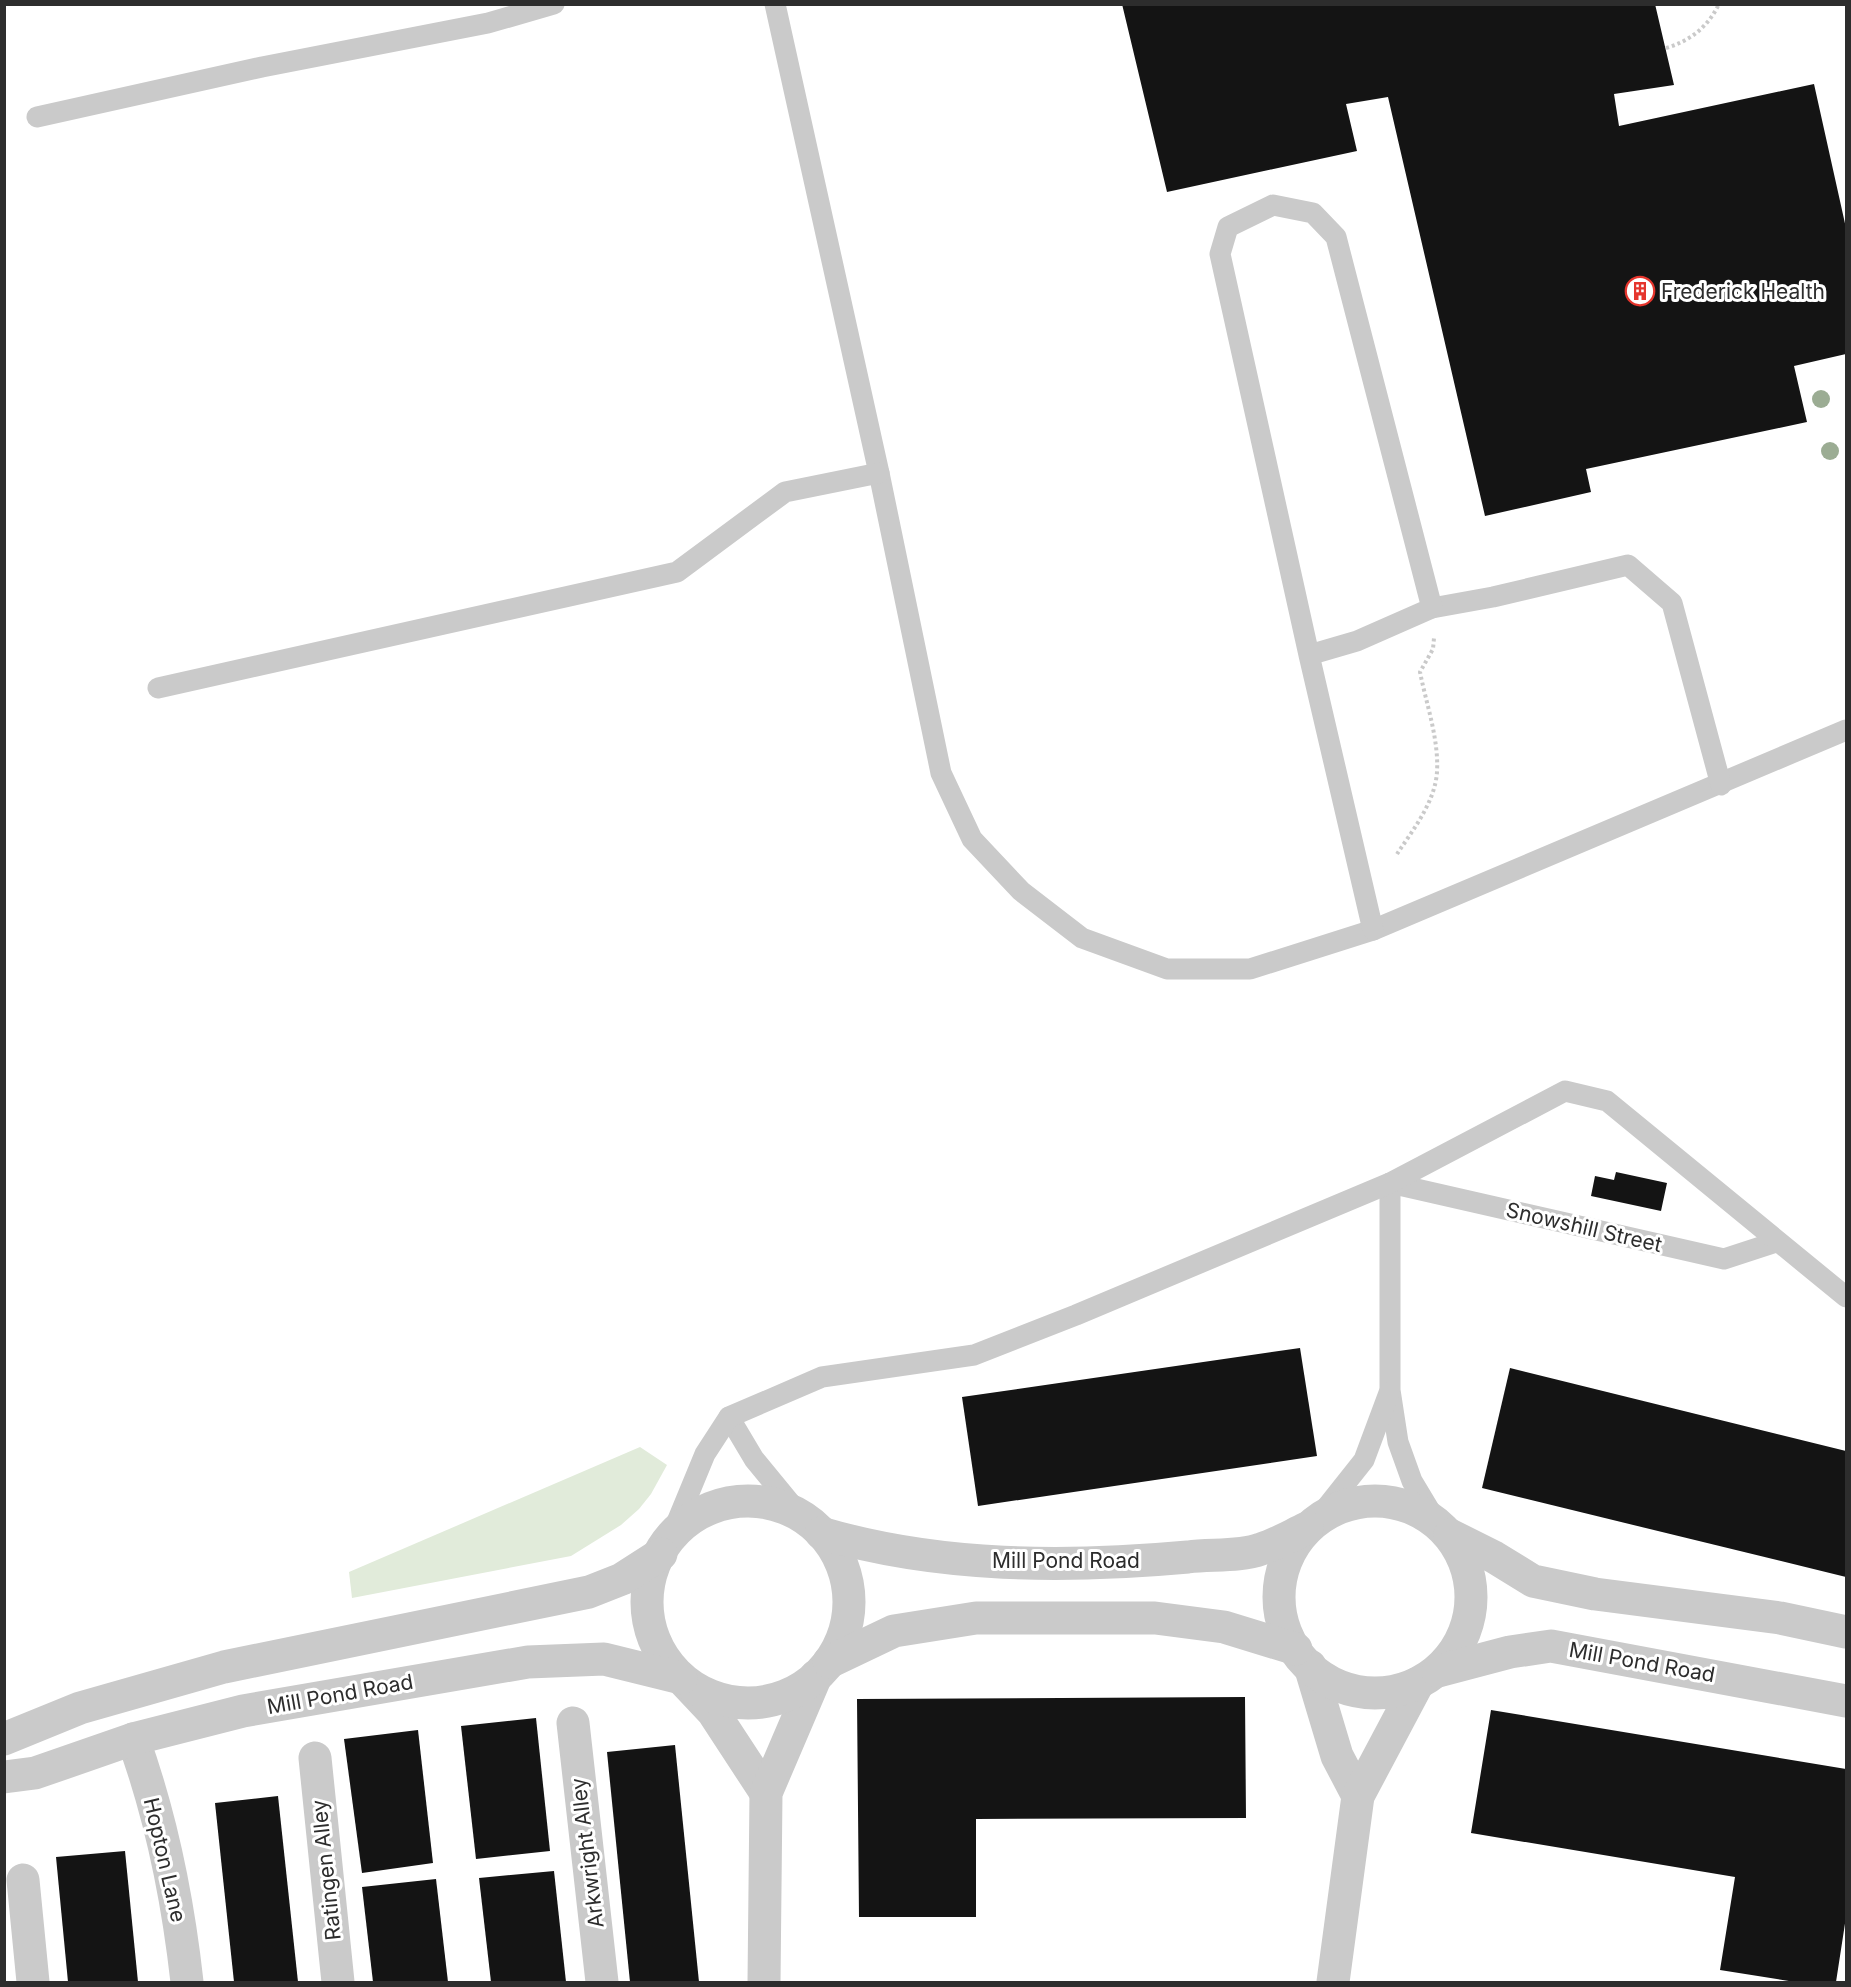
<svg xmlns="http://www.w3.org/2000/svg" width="1851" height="1987" font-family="Inter,sans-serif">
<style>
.green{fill:#e1ebda}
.building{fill:#141414}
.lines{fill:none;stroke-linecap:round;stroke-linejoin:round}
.path{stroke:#cacaca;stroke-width:4;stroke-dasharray:3 3;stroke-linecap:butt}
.service{stroke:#cacaca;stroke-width:21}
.minor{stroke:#cacaca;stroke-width:33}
.tertiary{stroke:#cacaca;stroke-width:33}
.tree{fill:#9bac93}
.labels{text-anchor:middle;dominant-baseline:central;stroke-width:6;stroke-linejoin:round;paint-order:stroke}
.poi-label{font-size:21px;fill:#2d2d2d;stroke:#fff;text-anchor:start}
.street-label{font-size:21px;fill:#2d2d2d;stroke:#fff}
</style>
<rect width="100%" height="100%" fill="#fff"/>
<path class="green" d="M640,1447L667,1465L651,1494L639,1509L621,1525L571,1556L352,1598L349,1572Z"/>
<g class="building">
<path d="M1122,4H1655L1674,85L1614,94L1619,126L1814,84L1846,228V354L1794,366L1807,422L1586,469L1591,492L1485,516L1388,97L1346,104L1357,151L1167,192Z"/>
<path d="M1616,1172L1667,1183L1661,1211L1591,1196L1595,1176L1614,1180Z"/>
<path d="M1300,1348L1317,1456L978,1506L962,1397Z"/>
<path d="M1510,1368L1846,1451V1577L1482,1488Z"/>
<path d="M1245,1697L1246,1818L976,1819V1917H859L857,1699Z"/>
<path d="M1491,1710L1846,1769V1917L1836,1982H1795L1720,1970L1735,1877L1471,1833Z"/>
<path d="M536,1718L550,1851L476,1859L461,1726Z"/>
<path d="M418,1730L433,1863L362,1873L344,1739Z"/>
<path d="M675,1745L699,1982H630L607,1752Z"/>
<path d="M278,1796L298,1982H234L215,1803Z"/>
<path d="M125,1851L138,1982H68L56,1857Z"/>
<path d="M554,1871L566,1982H491L479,1878Z"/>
<path d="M436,1879L448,1982H373L362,1887Z"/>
</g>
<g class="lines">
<g class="path">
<path d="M1666,48C1690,41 1708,27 1719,4"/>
<path d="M1397,854C1413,830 1435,802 1437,772C1439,739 1426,703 1420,672L1433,649L1434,638"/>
</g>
<g class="service">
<path d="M775,4L879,473L941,773L972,839L1021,891L1082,938L1167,969H1250L1373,930L1846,730"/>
<path d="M37,117L262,67L488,23L554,4"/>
<path d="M1432,608L1493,597L1628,565L1672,603L1721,785"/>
<path d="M1309,655L1220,254L1228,227L1273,205L1313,213L1336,237L1432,608L1357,641L1309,655L1373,930"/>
<path d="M158,688L677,572L785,492L879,473"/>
<path d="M729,1417L754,1459L800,1515"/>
<path d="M1436,1521L1412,1481L1398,1442L1390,1390V1183L1724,1259L1776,1242"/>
<path d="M1314,1523L1364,1460L1389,1393"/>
<path d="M672,1534L705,1454L729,1417L822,1377L974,1355L1076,1315L1390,1183L1565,1091L1607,1101L1846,1297"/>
</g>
<g class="minor">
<path d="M1310,1666L1337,1756L1358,1796"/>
<path d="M681,1678L713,1712L766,1793"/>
<path d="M573,1723L602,1982"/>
<path d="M133,1739C161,1816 178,1901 187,1982"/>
<path d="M315,1758L338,1982"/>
<path d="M23,1880L33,1982"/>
<path d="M764,1982L766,1793L816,1676"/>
<path d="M1333,1982L1358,1796L1418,1683"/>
</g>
<g class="tertiary">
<circle cx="1375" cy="1597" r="96"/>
<circle cx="748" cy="1602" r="101"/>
<path d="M821,1533C939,1568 1067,1568 1188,1557C1211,1554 1240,1557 1261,1549C1277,1544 1292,1535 1307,1528"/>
<path d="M1450,1535L1494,1557L1533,1581L1595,1594L1780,1618L1846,1632"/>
<path d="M829,1662L894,1631L976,1618H1155L1224,1627L1296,1649"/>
<path d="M1438,1671L1510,1652L1551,1646L1846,1701"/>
<path d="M4,1739L80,1708L224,1667L589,1592L622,1579L661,1554"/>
<path d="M4,1777L35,1773L133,1739L243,1711L528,1662L604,1659L681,1678"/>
</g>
</g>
<g class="tree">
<circle cx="1821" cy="399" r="9"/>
<circle cx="1830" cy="451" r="9"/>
</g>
<defs>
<g id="building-ring" transform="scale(1.5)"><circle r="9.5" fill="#fff" stroke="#e5352d" stroke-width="1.5"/><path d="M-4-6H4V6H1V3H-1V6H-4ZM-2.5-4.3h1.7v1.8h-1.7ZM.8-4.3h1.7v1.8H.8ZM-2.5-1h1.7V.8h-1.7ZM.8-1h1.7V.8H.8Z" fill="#e5352d"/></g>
</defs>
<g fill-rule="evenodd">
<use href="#building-ring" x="1640" y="291"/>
</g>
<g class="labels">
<g class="poi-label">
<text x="1661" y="291">Frederick Health</text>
</g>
<g class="street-label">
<text transform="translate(1584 1227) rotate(13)">Snowshill Street</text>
<text x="1066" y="1560">Mill Pond Road</text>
<text transform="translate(1642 1662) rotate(10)">Mill Pond Road</text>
<text transform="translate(340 1694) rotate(-10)">Mill Pond Road</text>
<text transform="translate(587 1853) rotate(-97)">Arkwright Alley</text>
<text transform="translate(165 1860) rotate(77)">Hopton Lane</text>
<text transform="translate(326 1870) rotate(-96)">Ratingen Alley</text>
</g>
</g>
<rect width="1851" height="1987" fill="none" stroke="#2d2d2d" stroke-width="12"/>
</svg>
